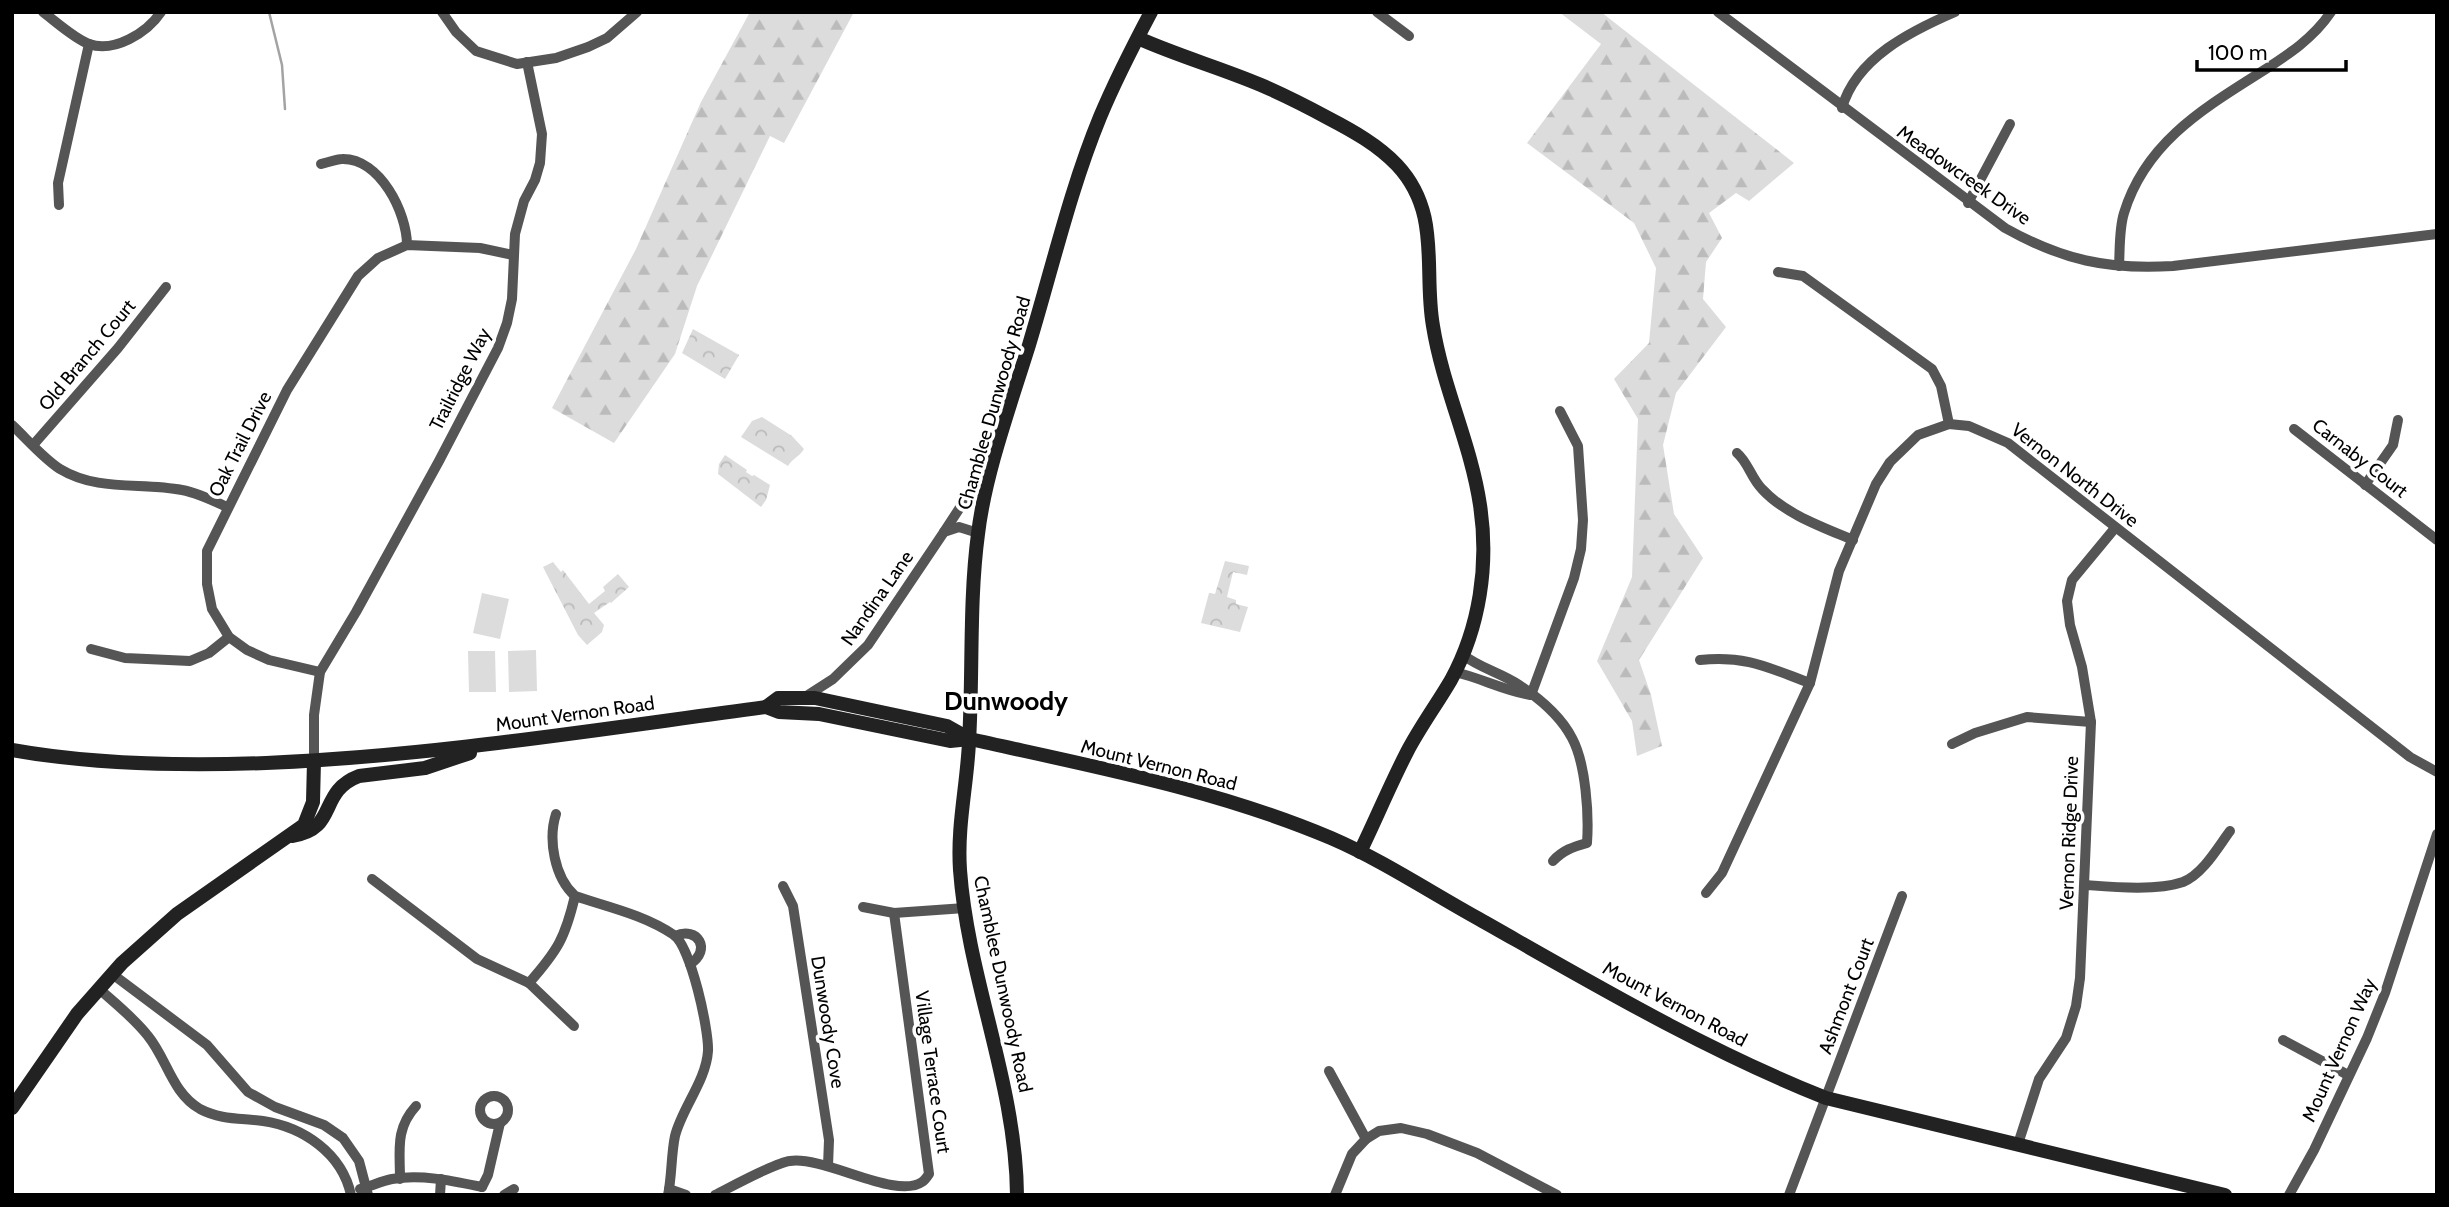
<svg xmlns="http://www.w3.org/2000/svg" width="2449" height="1207" font-family="Cabin,sans-serif">
<style>
.grass{fill:#dcdcdc}
.forest{fill:url(#forest-firs)}
.park{fill:url(#park-crowns)}
.lines{fill:none;stroke-linecap:round;stroke-linejoin:round}
.stream{stroke:#a3a3a3;stroke-width:2.5}
.street{stroke:#555;stroke-width:10}
.secondary{stroke:#222;stroke-width:14}
.labels{text-anchor:middle;dominant-baseline:central;stroke-width:7;stroke-linejoin:round;paint-order:stroke}
.street-label{font-size:19px;fill:#000;stroke:#fff}
.district-label{font-size:26px;font-weight:bold;fill:#000;stroke:#fff}
</style>
<defs>
<pattern id="forest-firs" width="22" height="20" patternUnits="userSpaceOnUse" patternTransform="scale(1.75)"><rect width="22" height="20" fill="#dcdcdc"/><path d="M5 1l3.5 6h-7zM16 11l3.5 6h-7z" fill="#bbb"/></pattern>
<pattern id="park-crowns" width="20" height="18" patternUnits="userSpaceOnUse" patternTransform="scale(1.75)"><rect width="20" height="18" fill="#dcdcdc"/><path d="M2 6a3 3 0 1 1 6 0M12 15a3 3 0 1 1 6 0" fill="none" stroke="#bbb"/></pattern>
</defs>
<rect width="100%" height="100%" fill="#fff"/>
<g class="grass">
<path d="M482,593L509,599L500,639L473,633Z"/>
<path d="M536,650L537,691L509,692L508,651Z"/>
<path d="M468,651H495L496,692H469Z"/>
</g>
<g class="forest">
<path d="M750,12H854L784,143L770,136L697,286L675,354L614,443L552,408L636,249L701,102Z"/>
<path d="M1559,12H1601L1794,163L1749,201L1736,193L1709,213L1722,238L1706,262L1703,299L1726,327L1676,393L1663,445L1674,514L1703,558L1639,660L1651,695L1662,746L1637,756L1632,721L1597,661L1632,577L1638,419L1614,379L1649,343L1656,268L1634,223L1527,143L1601,44Z"/>
</g>
<g class="park">
<path d="M693,329L739,355L725,379L682,353Z"/>
<path d="M762,417L792,436L804,449C799,457 793,458 788,466L741,437L752,421Z"/>
<path d="M725,455L747,470L746,472L752,476L754,475L770,485L766,500L761,507L718,474L719,464Z"/>
<path d="M1225,561L1249,566L1247,575L1233,572L1227,597L1236,600V604L1248,607L1240,632L1201,623L1209,593L1215,594Z"/>
<path d="M553,562L561,572L563,570L589,604L605,591L603,587L618,574L629,587L611,603L610,602L594,613L604,625L602,632L587,645L578,635L543,567Z"/>
</g>
<g class="lines">
<path class="stream" d="M269,12L282,65L285,109"/>
<g class="street">
<path d="M43,12C55,21 75,39 89,44C114,53 147,33 161,12"/>
<path d="M442,12L456,32L476,51L517,64L556,58L588,47L607,38L637,12"/>
<path d="M1377,12L1409,36"/>
<path d="M1718,12L2005,228C2062,260 2108,270 2173,266L2437,234"/>
<path d="M1842,108C1856,58 1911,31 1955,12"/>
<path d="M321,164C327,163 336,159 342,159C380,158 407,213 407,245"/>
<path d="M1968,203L2010,124"/>
<path d="M59,205L58,183L89,44"/>
<path d="M2119,266C2120,248 2119,229 2124,213C2145,144 2201,110 2258,74C2286,56 2312,40 2331,12"/>
<path d="M1778,272L1803,276L1932,369L1941,386L1949,424"/>
<path d="M12,425C27,439 43,458 60,469C98,492 141,482 182,490C198,493 212,500 227,507"/>
<path d="M2294,429L2437,540"/>
<path d="M34,444L118,348L166,287"/>
<path d="M1737,453C1748,462 1751,478 1762,489C1785,514 1822,527 1853,540"/>
<path d="M2365,485L2393,445L2398,420"/>
<path d="M944,532L991,460"/>
<path d="M91,649L125,658L190,661L209,653L229,637"/>
<path d="M1463,655C1480,668 1501,673 1519,685C1539,698 1561,717 1572,738C1586,764 1589,815 1587,843C1573,847 1563,850 1553,861"/>
<path d="M1700,660C1746,655 1769,668 1810,683"/>
<path d="M320,672L269,660L247,650L229,637L212,609L207,584V551L287,390L358,276L378,258L407,245L480,248L513,255"/>
<path d="M1455,672C1481,678 1505,691 1531,695"/>
<path d="M1531,695L1574,578L1581,549L1583,520L1578,446L1560,411"/>
<path d="M805,697L833,679L868,645L944,532L959,527L978,533"/>
<path d="M1952,744L1975,733L2027,717L2091,722"/>
<path d="M314,761V715L320,672L356,612L439,461L498,348L507,323L512,299L515,234L524,201L535,180L540,163L542,134L527,62"/>
<path d="M556,814C548,839 554,877 575,896C608,907 645,915 674,935C691,947 709,1030 708,1051C706,1081 682,1108 675,1136C671,1155 672,1176 668,1195"/>
<path d="M372,879L477,959L529,983L574,1026"/>
<path d="M2086,885C2113,887 2157,891 2183,882C2203,874 2218,847 2230,831"/>
<path d="M783,886L793,906L829,1140L828,1166"/>
<path d="M1706,893L1722,873L1810,683L1839,571L1876,484L1890,462L1918,435L1949,424L1969,426L2008,443L2410,757L2437,772"/>
<path d="M863,907L894,913L965,908"/>
<path d="M675,936C698,926 712,950 690,964"/>
<path d="M111,973L207,1045L248,1092L275,1107L324,1125L343,1138L359,1161L368,1195"/>
<path d="M529,983C558,950 565,938 575,896"/>
<path d="M98,988C115,1003 134,1018 148,1036C167,1059 172,1093 200,1109C221,1120 240,1118 263,1121C303,1127 342,1153 351,1195"/>
<path d="M2283,1040L2348,1075"/>
<path d="M1329,1071L1366,1139"/>
<circle cx="494" cy="1110" r="14"/>
<path d="M2018,1144L2039,1079L2066,1038L2076,1006L2080,978L2091,722L2082,667L2070,625L2067,601L2072,580L2115,528"/>
<path d="M400,1179C400,1150 395,1129 416,1106"/>
<path d="M482,1187L488,1175L500,1123"/>
<path d="M360,1189C371,1186 382,1181 392,1179C422,1174 453,1181 482,1187"/>
<path d="M669,1189L686,1195"/>
<path d="M440,1195L441,1179"/>
<path d="M504,1195L514,1189"/>
<path d="M715,1195C731,1187 774,1163 790,1161C825,1156 896,1200 922,1182C925,1180 927,1177 929,1174L894,913"/>
<path d="M1335,1195L1352,1154L1366,1139L1379,1131L1401,1128L1427,1134L1477,1153L1557,1195"/>
<path d="M1789,1195L1902,896"/>
<path d="M2289,1195L2314,1150L2367,1038L2385,993L2437,834"/>
</g>
<g class="secondary">
<path d="M1138,38C1178,56 1221,68 1261,85C1284,95 1306,106 1328,118C1353,131 1378,145 1397,165C1442,213 1423,270 1433,326C1443,388 1471,444 1480,505C1489,564 1480,627 1451,680C1437,704 1420,727 1407,752C1390,785 1376,819 1360,852"/>
<path d="M766,707L778,698H815L947,726L970,739"/>
<path d="M12,750C95,765 182,766 266,763C434,756 600,729 766,707L779,712L819,714L950,741L970,739C1091,766 1215,789 1331,838C1382,860 1430,892 1479,919C1592,983 1705,1050 1826,1098L2225,1195"/>
<path d="M292,836C339,829 317,792 359,776L425,768L470,753"/>
<path d="M12,1108L77,1014L122,963L177,914L304,825L313,802L314,761"/>
<path d="M1017,1195C1016,1083 968,980 960,870C957,825 967,786 969,742C973,674 969,601 978,534C985,474 1011,403 1029,345C1052,269 1070,190 1100,117C1115,81 1133,46 1151,12"/>
</g>
</g>
<g class="labels">
<g class="street-label">
<text transform="translate(1964 175) rotate(35)">Meadowcreek Drive</text>
<text transform="translate(87 355) rotate(-50)">Old Branch Court</text>
<text transform="translate(460 379) rotate(-63)">Trailridge Way</text>
<text transform="translate(994 403) rotate(-74)">Chamblee Dunwoody Road</text>
<text transform="translate(240 444) rotate(-63)">Oak Trail Drive</text>
<text transform="translate(2360 458) rotate(38)">Carnaby Court</text>
<text transform="translate(2075 475) rotate(38)">Vernon North Drive</text>
<text transform="translate(877 598) rotate(-55)">Nandina Lane</text>
<text transform="translate(575 714) rotate(-8)">Mount Vernon Road</text>
<text transform="translate(1159 765) rotate(14)">Mount Vernon Road</text>
<text transform="translate(2069 833) rotate(-88)">Vernon Ridge Drive</text>
<text transform="translate(1003 984) rotate(78)">Chamblee Dunwoody Road</text>
<text transform="translate(1846 996) rotate(-69)">Ashmont Court</text>
<text transform="translate(1675 1004) rotate(28)">Mount Vernon Road</text>
<text transform="translate(828 1022) rotate(81)">Dunwoody Cove</text>
<text transform="translate(2339 1050) rotate(-66)">Mount Vernon Way</text>
<text transform="translate(933 1072) rotate(82)">Village Terrace Court</text>
</g>
<g class="district-label">
<text x="1006" y="701">Dunwoody</text>
</g>
</g>
<rect width="2449" height="1207" fill="none" stroke="#000000" stroke-width="28"/>
<path d="M2197 60v10h149v-10" fill="none" stroke="#000000" stroke-width="3.5"/>
<text x="2208" y="60" font-size="21" fill="#000000" stroke="#ffffff" stroke-width="5" paint-order="stroke">100 m</text>
</svg>
